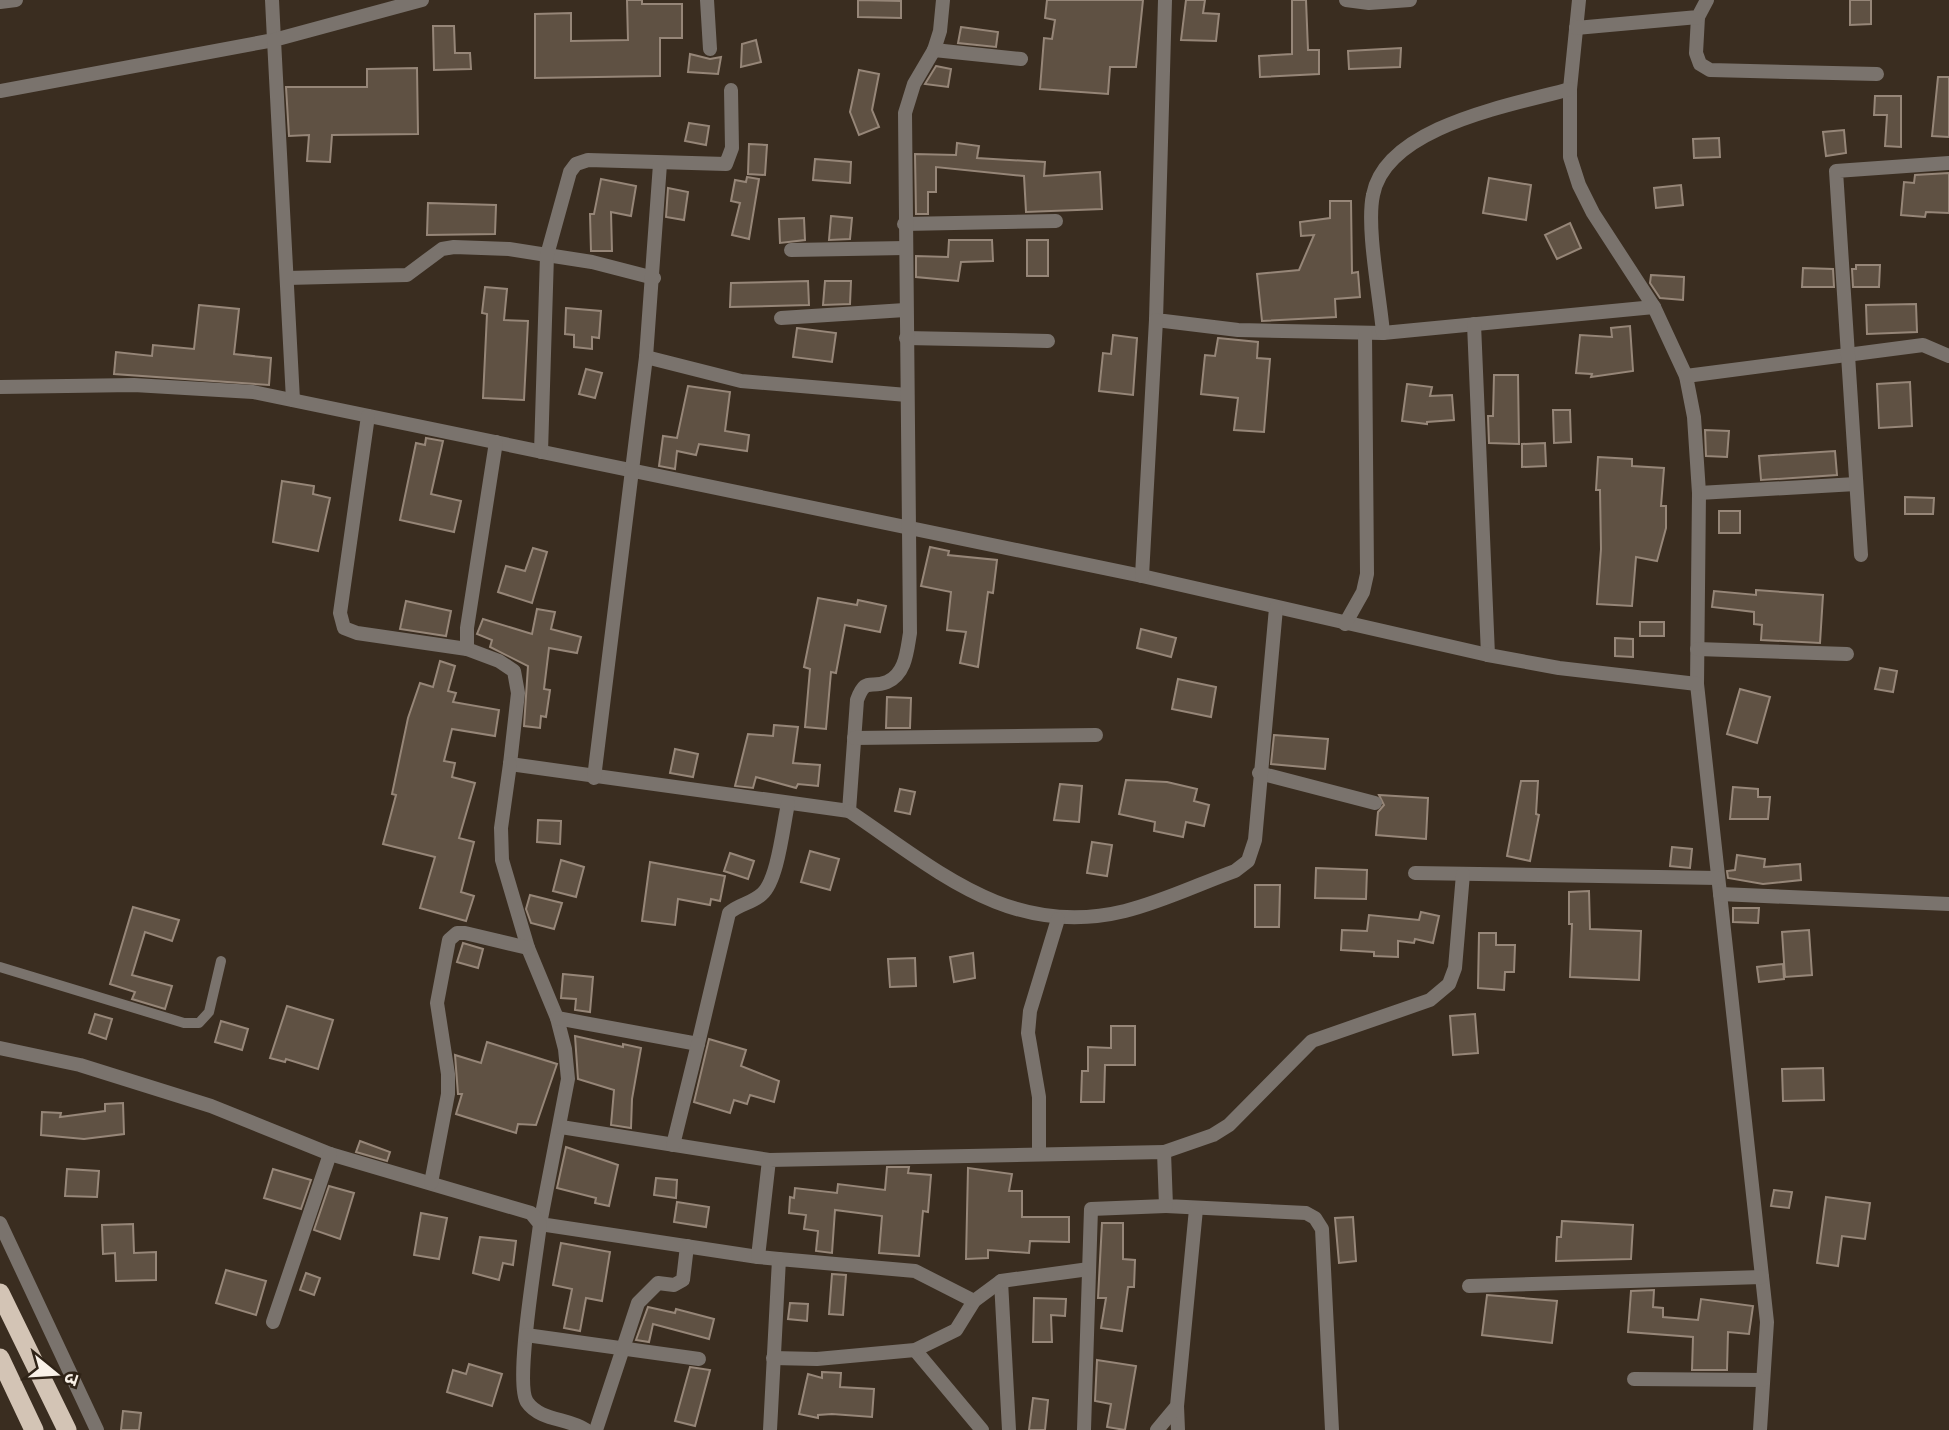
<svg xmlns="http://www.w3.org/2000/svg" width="1949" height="1430" font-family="Raleway,'Noto Sans Devanagari',sans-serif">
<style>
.building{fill:#5f5143;stroke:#968678;stroke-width:2}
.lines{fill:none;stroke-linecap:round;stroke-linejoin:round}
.service{stroke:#7a736d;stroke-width:10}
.minor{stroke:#7a736d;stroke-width:14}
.tertiary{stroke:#7a736d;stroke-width:14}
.trunk{stroke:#d3c4b5;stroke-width:19}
</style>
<rect width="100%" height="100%" fill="#3a2d20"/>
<g class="building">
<path d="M627,0H642V4H682V38H660V76L535,78V14L571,13V41L628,40Z"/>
<path d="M858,0L901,1V18L858,17Z"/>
<path d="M1047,0H1143L1136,67H1110L1108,94L1040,89L1044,38L1052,39L1055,20L1045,18Z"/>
<path d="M1186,0H1205L1203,13L1219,14L1216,41L1181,40Z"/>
<path d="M1292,0H1306L1308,50H1319V74L1260,77L1259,56L1292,54Z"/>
<path d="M1850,0H1871V24L1850,25Z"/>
<path d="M433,26H454L455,53H470L471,69L434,70Z"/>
<path d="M961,27L998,32L996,47L958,43Z"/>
<path d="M756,40L761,62L741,67L742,44Z"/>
<path d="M1401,48L1400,67L1349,69L1348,51Z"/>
<path d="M690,54L710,59L721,57L718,74L688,72Z"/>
<path d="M936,66L951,69L948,87L925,84Z"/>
<path d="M417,68L418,134L332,135L330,162L307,161L309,135L289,136L286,87H367V69Z"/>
<path d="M859,70L879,74L872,110L879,127L859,135L850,112Z"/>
<path d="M1938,77H1949V137L1932,136Z"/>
<path d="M1875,96H1901V147L1885,146L1887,115H1874Z"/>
<path d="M689,123L709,126L706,145L685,141Z"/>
<path d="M1844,130L1846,153L1826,156L1823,132Z"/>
<path d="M1719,138L1720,157L1694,158L1693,139Z"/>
<path d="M957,143L979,146L977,158L1045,162L1044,176L1100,172L1102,209L1026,212L1024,176L936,167V192H928V214H916L915,154L956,155Z"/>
<path d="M749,144L767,145L765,175L748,174Z"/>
<path d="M815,159L851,162L850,183L813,180Z"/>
<path d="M1949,173V213L1926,212L1925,217L1901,215L1904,182L1914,183L1915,175Z"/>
<path d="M747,177L759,179L749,239L732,235L740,203L731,201L735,180L746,182Z"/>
<path d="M1489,178L1531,185L1526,220L1483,213Z"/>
<path d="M601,179L636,186L631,216L611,212L612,251H591L590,214H594Z"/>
<path d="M1681,185L1683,205L1656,208L1654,188Z"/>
<path d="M668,188L688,192L684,220L666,217Z"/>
<path d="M1330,201H1351L1352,273L1358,272L1360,297L1335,299L1336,317L1262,321L1257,274L1299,270L1314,235L1301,236L1300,222L1330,218Z"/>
<path d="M428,203L496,205L495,234L427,235Z"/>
<path d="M831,216L852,218L850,239L829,240Z"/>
<path d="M804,218L805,240L780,243L779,219Z"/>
<path d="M1570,223L1581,248L1557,259L1545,235Z"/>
<path d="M949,240H992L993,261L961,262L958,281L916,277V256L948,257Z"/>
<rect x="1027" y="240" width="21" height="36"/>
<path d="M1856,265H1880L1879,287H1853L1852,269H1856Z"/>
<path d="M1803,268L1833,269L1834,287H1802Z"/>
<path d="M1651,275L1684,277L1683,300L1660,298L1650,283Z"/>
<path d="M808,281L809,305L730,307L731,283Z"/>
<path d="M825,281H851L850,304L823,305Z"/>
<path d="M485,287L507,289L504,320L528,321L524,400L483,398L487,314L482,313Z"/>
<path d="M1916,304L1917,332L1867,334L1866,305Z"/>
<path d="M199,305L239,309L234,354L271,358L269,385L114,374L116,352L152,356L153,345L194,349Z"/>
<path d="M566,308L601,311L599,338L592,337V349L574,347V335L565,334Z"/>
<path d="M1630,326L1633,371L1591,377L1592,374L1576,373L1580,335L1612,337L1611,328Z"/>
<path d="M797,328L836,333L832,362L793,357Z"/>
<path d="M1113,335L1137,338L1133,395L1099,391L1103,353L1111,354Z"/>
<path d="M1218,338L1258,342L1257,358L1270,359L1264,432L1234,430L1238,398L1201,394L1205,355L1215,356Z"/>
<path d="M586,369L602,373L595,398L579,394Z"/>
<path d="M1494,375H1518L1519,444L1489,443L1488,416H1493Z"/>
<path d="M1910,382L1912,426L1879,428L1877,384Z"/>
<path d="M1407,384L1432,387L1430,396L1452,395L1454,420L1427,422V424L1402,421Z"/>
<path d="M688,386L730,392L725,431L749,435L747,451L699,444L696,455L677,451L675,469L659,466L663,436L677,438Z"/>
<path d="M1553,410H1570L1571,442L1554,443Z"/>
<path d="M1705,430L1729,431L1727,457L1706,456Z"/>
<path d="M426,438L443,441L431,494L461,501L454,532L400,520L416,443L425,445Z"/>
<path d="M1545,443L1546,466L1522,467V444Z"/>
<path d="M1835,451L1837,475L1761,480L1759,456Z"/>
<path d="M1598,457L1632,459V466L1664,468L1661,506H1666V528L1657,561L1636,557L1632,606L1597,604L1601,549L1600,490H1596Z"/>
<path d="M282,481L314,486L313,494L330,498L318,551L273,542Z"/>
<path d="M1905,497L1934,498L1933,514H1905Z"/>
<rect x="1719" y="511" width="21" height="22"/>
<path d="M930,547L949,551L948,555L997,560L993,593L988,592L978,667L960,663L966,632L947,630L951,592L921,586Z"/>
<path d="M533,548L547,552L532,603L498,592L506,566L525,571Z"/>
<path d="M1756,590L1823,595L1820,643L1761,640L1762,625L1754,624V612L1712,607L1714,591L1756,595Z"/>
<path d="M818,598L857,605L858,600L886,606L880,632L845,625L836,673L831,672L826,729L805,727L810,669L804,667Z"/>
<path d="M406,601L451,611L446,636L400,629Z"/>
<path d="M537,609L555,612L551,629L581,637L577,653L549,648L544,689L550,690L546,717L541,716L540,728L524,726L528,666L490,647L492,640L477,634L483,619L532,634Z"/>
<rect x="1640" y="622" width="24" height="14"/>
<path d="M1141,629L1176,638L1171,657L1137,648Z"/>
<path d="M1615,638L1633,639V657L1615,656Z"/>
<path d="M440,661L455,666L448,691L456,693L453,702L499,710L495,736L452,729L444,761L455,763L452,777L475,783L459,838L474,842L461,892L474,896L466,921L420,908L435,857L383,844L396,795L392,794L408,718L420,683L433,687Z"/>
<path d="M1880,668L1897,671L1893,692L1875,689Z"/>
<path d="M1178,679L1216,687L1211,717L1172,709Z"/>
<path d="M1740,689L1770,697L1757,743L1727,734Z"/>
<path d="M887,697L911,698L910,728H886Z"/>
<path d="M774,725L798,727L793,763L820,765L818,786L798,784L796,788L756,777L753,788L735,786L748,734L773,736Z"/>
<path d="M1274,735L1328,739L1325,769L1271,764Z"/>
<path d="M675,749L698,754L693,777L670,773Z"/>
<path d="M1126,780L1167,782L1197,789L1194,801L1209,805L1204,826L1186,822L1183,837L1154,831L1155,822L1119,814Z"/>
<path d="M1521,781H1538L1536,814L1539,815L1530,861L1507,856Z"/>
<path d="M1060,784L1082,786L1079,822L1054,820Z"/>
<path d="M1733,787L1758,789V797H1770L1768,819H1730Z"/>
<path d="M900,789L915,792L910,814L895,811Z"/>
<path d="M1379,795L1428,798L1426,839L1376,835L1378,812L1384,805Z"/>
<path d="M538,820L561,821L560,844L537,842Z"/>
<path d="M1092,842L1112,845L1107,876L1087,873Z"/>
<path d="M1672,847L1692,849L1690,868L1670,866Z"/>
<path d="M810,851L839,859L830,890L801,882Z"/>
<path d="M730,853L754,861L748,879L724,871Z"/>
<path d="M1737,855L1765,859L1764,867L1800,864L1801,880L1763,884L1728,878L1727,871L1735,870Z"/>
<path d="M561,860L584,867L576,897L553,891Z"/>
<path d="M650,862L725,876L720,901L711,899L710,905L678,899L675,925L642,921Z"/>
<path d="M1316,868L1367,870L1366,899L1315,898Z"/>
<path d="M1255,885H1280L1279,927H1255Z"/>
<path d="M1589,891L1590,929L1641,931L1639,980L1570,977L1572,924H1569V892Z"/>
<path d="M530,895L562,903L554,929L531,923L526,909Z"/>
<path d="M133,907L179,920L172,941L145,932L132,975L172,986L165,1009L132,999L135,992L110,984Z"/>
<path d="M1733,908H1759L1758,923L1733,922Z"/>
<path d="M1421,912L1439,916L1433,943L1415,939L1414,943L1398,941V957L1374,956V952L1341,950L1342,930L1367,931L1369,915L1419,920Z"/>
<path d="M1809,930L1812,975L1785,977L1782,932Z"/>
<path d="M1479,933H1496V945H1515L1514,972H1505L1504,990L1478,988Z"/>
<path d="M463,943L483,949L478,968L457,962Z"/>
<path d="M973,953L975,978L954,982L950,957Z"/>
<path d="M915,958L916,986L890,987L888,959Z"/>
<path d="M1783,964L1784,979L1759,982L1757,967Z"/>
<path d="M563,974L593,977L590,1012L575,1010L576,999L561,998Z"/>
<path d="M287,1006L333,1020L318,1069L286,1059L285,1062L270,1058Z"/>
<path d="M95,1014L112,1019L106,1039L89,1033Z"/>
<path d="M1475,1014L1478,1053L1453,1055L1450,1016Z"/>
<path d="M221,1021L248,1029L242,1050L215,1042Z"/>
<path d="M1111,1026H1135V1065H1105L1104,1102H1081L1082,1071H1088V1047L1111,1048Z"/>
<path d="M575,1036L623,1047V1044L641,1048L632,1099L631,1128L611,1125L614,1090L578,1079Z"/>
<path d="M709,1039L746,1050L741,1066L779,1081L774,1102L750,1095L747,1104L734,1100L730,1113L694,1102Z"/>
<path d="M487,1042L557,1064L536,1125L518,1124L516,1133L456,1114L462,1094H458L455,1055L481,1063Z"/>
<path d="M1823,1068L1824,1100L1783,1101L1782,1069Z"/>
<path d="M123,1103L124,1134L84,1139L41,1135L42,1112L61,1113L60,1117L105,1111V1104Z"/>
<path d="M360,1141L390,1152L387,1161L356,1152Z"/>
<path d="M566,1147L618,1165L609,1206L595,1203L596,1198L557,1188Z"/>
<path d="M887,1167H909L908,1173L931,1175L928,1212L923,1211L919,1256L879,1253L882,1216L835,1210L832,1253L816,1251L818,1231L804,1229L806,1215L789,1213L790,1197L794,1198L795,1188L837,1193L838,1184L885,1190Z"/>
<path d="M968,1168L1012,1174L1009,1191H1022V1217H1069V1242L1030,1241L1029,1253L988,1250V1258L966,1259Z"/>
<path d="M67,1169L99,1171L97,1197L65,1196Z"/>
<path d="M273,1169L311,1180L301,1209L264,1198Z"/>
<path d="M656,1178L677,1180L676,1198L654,1195Z"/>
<path d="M329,1186L354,1193L340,1239L314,1230Z"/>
<path d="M1774,1190L1792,1192L1789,1208L1771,1206Z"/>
<path d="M1826,1197L1870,1203L1865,1239L1842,1236L1838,1266L1817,1263Z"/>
<path d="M677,1202L709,1207L706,1227L674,1222Z"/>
<path d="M421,1213L447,1218L439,1259L414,1255Z"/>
<path d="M1353,1217L1356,1261L1339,1263L1335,1218Z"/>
<path d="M1562,1221L1633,1225L1631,1259L1556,1261L1557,1237H1561Z"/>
<path d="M1102,1223H1123V1259L1135,1260L1134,1287H1128L1122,1331L1101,1328L1106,1298H1098Z"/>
<path d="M133,1224L134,1253L156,1252V1280L116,1281L115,1253L103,1254L102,1225Z"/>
<path d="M480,1237L516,1241L513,1265L503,1263L499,1280L473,1273Z"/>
<path d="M561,1243L610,1252L602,1301L586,1298L580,1331L564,1328L572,1289L553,1285Z"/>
<path d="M226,1270L266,1281L256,1315L216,1303Z"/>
<path d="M306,1273L320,1278L314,1295L300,1290Z"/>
<path d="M832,1274L846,1275L843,1315L829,1314Z"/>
<path d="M1654,1290L1653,1307L1663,1308V1317L1698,1320L1701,1299L1753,1306L1749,1334L1728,1332L1727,1370H1692L1693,1337L1628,1332L1631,1291Z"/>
<path d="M1487,1295L1557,1301L1552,1343L1482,1335Z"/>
<path d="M1034,1298L1066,1299L1065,1316L1051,1315L1052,1342H1033Z"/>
<path d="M790,1303L808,1304L807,1321L788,1319Z"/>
<path d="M648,1307L675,1313L676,1309L714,1319L709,1339L653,1324L649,1342L636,1340Z"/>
<path d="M1097,1360L1136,1366L1125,1430L1107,1427L1111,1404L1095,1401Z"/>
<path d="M469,1364L502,1374L492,1406L447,1392L453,1370L466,1374Z"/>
<path d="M690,1367L710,1370L695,1426L675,1421Z"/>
<path d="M822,1372L841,1373L840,1387L874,1389L872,1417L832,1414L818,1415V1418L799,1414L808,1374L822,1378Z"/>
<path d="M1033,1398L1048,1400L1045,1430H1029Z"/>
<path d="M123,1411L141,1413L139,1430H121Z"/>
</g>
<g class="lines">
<path class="service" d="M0,967L184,1023H199L209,1012L221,961"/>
<g class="minor">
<path d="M707,0L710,49"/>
<path d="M1165,0L1156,320L1238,330L1383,333L1654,307"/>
<path d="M1346,0L1369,3L1410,0"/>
<path d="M1579,0L1570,89V157L1579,185L1593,213L1654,307L1686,376L1694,417L1699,493L1697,684L1767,1322L1760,1430"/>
<path d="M0,2L16,0"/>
<path d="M1698,17L1696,53L1700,64L1710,70L1877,74"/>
<path d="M1576,28L1698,17L1707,0"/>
<path d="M934,50L1021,59"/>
<path d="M0,91L274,40L272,0"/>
<path d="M904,224L1056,221"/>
<path d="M791,250L905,248"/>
<path d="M287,278L407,275L442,249L454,247L509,249L547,255L592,262L654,278"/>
<path d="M781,318L905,310"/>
<path d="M1474,324L1488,655"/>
<path d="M1383,333C1380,297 1366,227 1373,195C1386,126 1513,105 1570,89"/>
<path d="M906,338L1048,341"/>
<path d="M646,357L741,381L907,395"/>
<path d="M1686,376L1923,345L1949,356"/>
<path d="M0,387L134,385L253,392L1142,576L1488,655L1559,668L1697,684"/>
<path d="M293,400L274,40L422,0"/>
<path d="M368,416L340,613L344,628L357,633L467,649"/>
<path d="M496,442L467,628V649L499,661L514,671L518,693L510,764L849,811L857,700C866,676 870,689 887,682C906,674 907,650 910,633L905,113L914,84L934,50L940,31L943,0"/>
<path d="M541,452L547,255L570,172L576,164L588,160L726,164L732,148L731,90"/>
<path d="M1699,493L1856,484"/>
<path d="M1861,555L1836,171L1949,163"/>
<path d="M1142,576L1156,320"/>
<path d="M1345,624L1363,592L1367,574L1365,333"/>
<path d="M1697,649L1847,654"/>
<path d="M854,738L1096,735"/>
<path d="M510,764L501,828L502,860L528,948L557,1018L565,1049L568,1079L540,1224L758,1257"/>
<path d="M1259,773L1375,803"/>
<path d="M594,778L646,357L660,164"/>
<path d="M849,811C937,870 1011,939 1125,911C1162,902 1199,884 1235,871L1248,861L1255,840L1276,608"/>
<path d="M1415,873L1718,878"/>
<path d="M1720,894L1949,904"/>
<path d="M557,1018L698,1044L729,913C739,904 753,903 762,894C778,880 783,826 788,804"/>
<path d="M0,1048L80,1065L211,1106L330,1154L531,1213L540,1224C537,1253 514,1383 527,1402C540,1421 569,1418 586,1430"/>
<path d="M561,1127L769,1160"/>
<path d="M673,1145L698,1044"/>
<path d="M1164,1152L1213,1135L1229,1125L1312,1041L1430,1000L1449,984L1455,968L1463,874"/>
<path d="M1039,1154V1097L1028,1033L1030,1011L1058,919"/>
<path d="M431,1183L448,1094V1074L437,1003L449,940L457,933H465L528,948"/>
<path d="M779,1259L758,1257L769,1160L1164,1152L1166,1206L1306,1213L1315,1218L1322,1229L1332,1430"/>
<path d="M1001,1281L1009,1430"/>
<path d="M1469,1286L1762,1277"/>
<path d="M273,1322L330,1154"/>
<path d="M526,1335L699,1359"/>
<path d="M915,1350L982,1430"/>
<path d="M773,1358L817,1359L915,1350L956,1330L974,1301L1001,1281L1089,1269"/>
<path d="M1634,1379L1763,1380"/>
<path d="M1177,1406L1178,1430"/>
<path d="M596,1430L638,1303L658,1283L674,1285L683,1280L687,1246"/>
<path d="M770,1430L779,1259L915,1271L974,1301"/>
<path d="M1084,1430L1091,1209L1166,1206"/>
<path d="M1157,1430L1177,1406L1196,1209"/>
</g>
<path class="tertiary" d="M0,1223L97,1430"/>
<g class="trunk">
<path d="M0,1293L67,1430"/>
<path d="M0,1358L34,1430"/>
</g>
</g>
<g transform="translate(56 1374) rotate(108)" stroke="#2f2317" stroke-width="5" paint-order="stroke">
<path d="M0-5L12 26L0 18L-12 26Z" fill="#f9f1e8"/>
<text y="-10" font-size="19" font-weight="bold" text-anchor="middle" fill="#f9f1e8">उ</text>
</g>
</svg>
